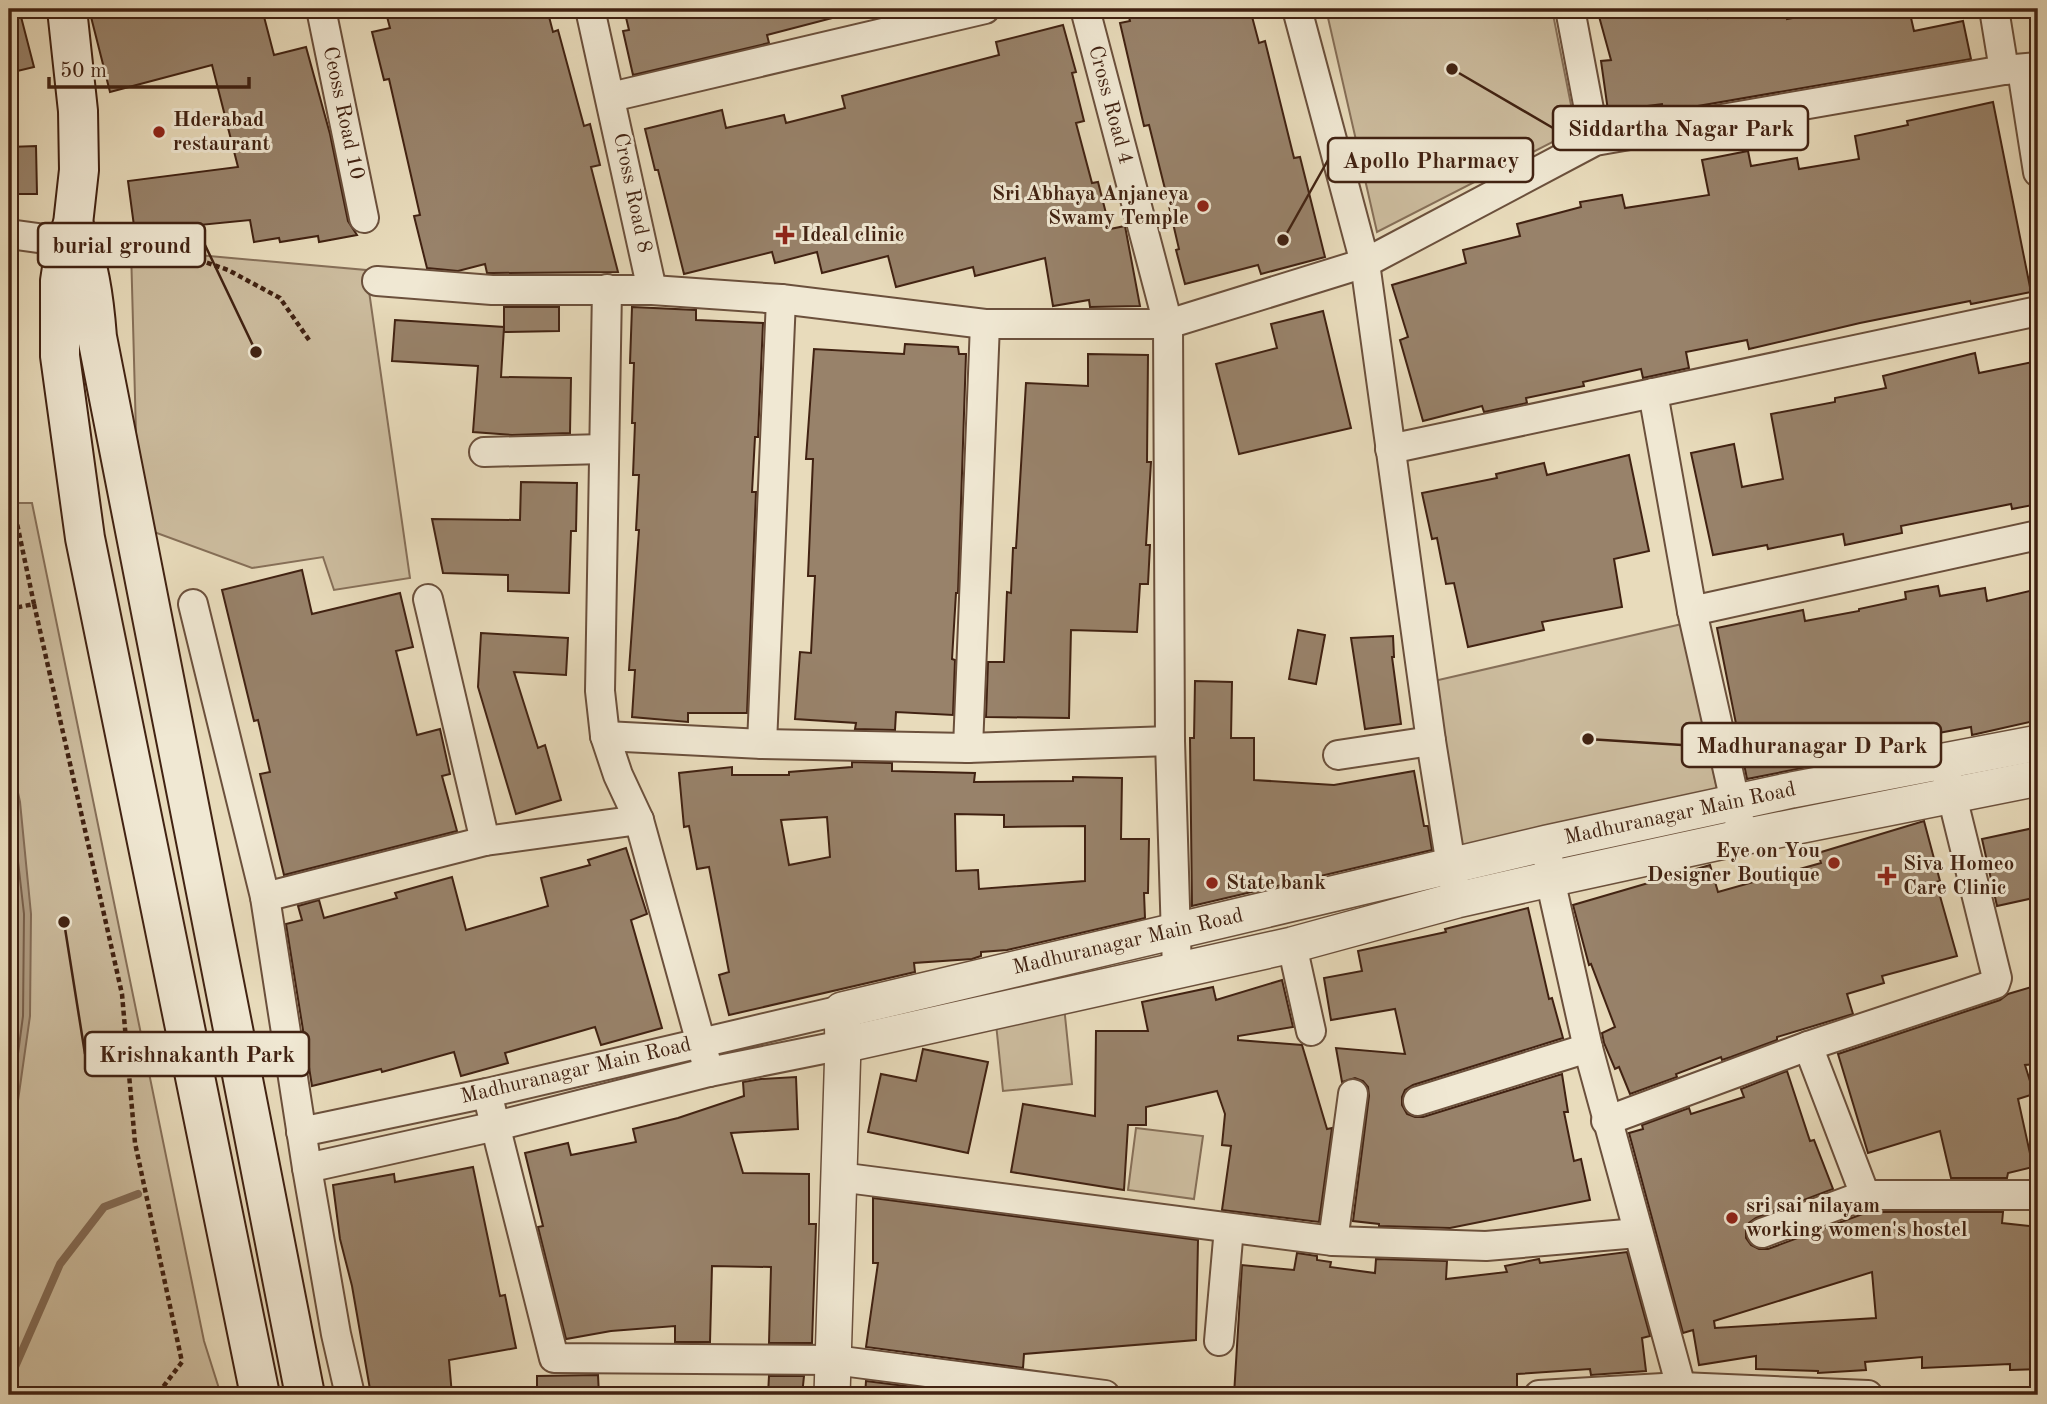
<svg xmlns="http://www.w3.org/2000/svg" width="2047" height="1404" font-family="'Old Standard TT',serif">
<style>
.green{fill:#ccbc9e;stroke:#866f58;stroke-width:2}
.water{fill:#af9c82;stroke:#836b55;stroke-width:2}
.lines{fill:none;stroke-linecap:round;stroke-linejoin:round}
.shore{stroke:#785f4a;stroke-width:2}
.stream{stroke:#836b55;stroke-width:8}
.building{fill:#98826a;stroke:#412212;stroke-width:2;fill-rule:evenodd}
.minor-casing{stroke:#6b503c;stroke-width:32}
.tertiary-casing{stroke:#6b503c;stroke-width:38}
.secondary-casing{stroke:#412212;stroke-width:42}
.path{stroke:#412212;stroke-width:4.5;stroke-dasharray:5 3.5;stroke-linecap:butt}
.minor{stroke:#f0e8d3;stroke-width:28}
.tertiary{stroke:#f0e8d3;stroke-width:35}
.secondary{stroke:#f0e8d3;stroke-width:38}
.poi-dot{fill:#8f2418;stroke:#f0e8d3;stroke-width:2.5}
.labels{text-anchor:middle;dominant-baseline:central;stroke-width:6;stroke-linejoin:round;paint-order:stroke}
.street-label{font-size:21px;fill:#412212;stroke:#f0e8d3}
.poi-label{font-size:21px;font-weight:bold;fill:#412212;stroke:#f0e8d3;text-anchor:start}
.leader{fill:none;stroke:#412212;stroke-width:2.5}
.callout-dot{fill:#412212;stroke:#f0e8d3;stroke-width:2.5}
.callout{fill:#f0e8d3;stroke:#412212;stroke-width:2.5}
.callout-label{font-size:23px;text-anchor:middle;font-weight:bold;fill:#412212}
</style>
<rect width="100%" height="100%" fill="#e8dbbb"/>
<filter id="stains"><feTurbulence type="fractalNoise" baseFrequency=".00286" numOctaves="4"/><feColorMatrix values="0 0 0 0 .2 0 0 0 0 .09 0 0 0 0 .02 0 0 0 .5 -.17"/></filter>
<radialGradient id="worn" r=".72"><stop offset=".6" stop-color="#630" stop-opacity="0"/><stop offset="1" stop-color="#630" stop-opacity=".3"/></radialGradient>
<g class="green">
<path d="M1326,9H1552L1576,130L1377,232Z"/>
<path d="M131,249L366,270L410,578L334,590L323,557L252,568L154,532L136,434Z"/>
<path d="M9,503H32L204,1341L221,1395H9Z"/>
<path d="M1682,624L1723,817L1465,879L1434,681Z"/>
<path d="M1064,1006L1072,1084L1003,1091L995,1014Z"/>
<path d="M1136,1128L1203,1136L1194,1199L1128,1190Z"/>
</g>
<path class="water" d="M9,760L12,765L20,802L31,914L30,1016L9,1164Z"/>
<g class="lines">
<g class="shore">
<path d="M9,782L24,914L23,1016L9,1121"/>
<path d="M9,849C16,918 18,986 9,1056"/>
</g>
<path class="stream" d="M9,1374L15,1367L60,1264L104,1207L138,1194"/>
</g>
<g class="building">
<path d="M9,9H19L34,67L9,73Z"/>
<path d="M89,9H262L274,55L306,47L330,134L348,221L357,235L319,242L318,236L280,242L279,238L254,242L250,220L159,229L158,223L134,226L128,181L238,167L212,65L110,92Z"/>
<path d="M385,9H547L553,32L558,30L584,126L590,124L600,165L591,167L618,272L493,273H487L485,264L458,271L427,268L414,216L420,215L389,79L384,80L372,32L390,28Z"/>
<path d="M624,9H839L840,16L767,35L769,43L633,75L623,31L629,30Z"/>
<path d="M1127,9H1250L1259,43L1265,41L1294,158L1300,157L1325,257L1261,274L1258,265L1185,284L1176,250L1179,249L1165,189L1149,125L1144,126L1120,23L1130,21Z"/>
<path d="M1597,9H1706L1708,18L1769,9H1785L1787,19L1840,9L1841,17L1877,9H1909L1914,31L1963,21L1971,59L1663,112L1662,104L1608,111L1601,61L1611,60Z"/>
<path d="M1063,25L1076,72L1072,73L1084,121L1076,123L1092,183L1098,182L1110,229L1125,226L1140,306L1090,307L1089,300L1053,306L1045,258L975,276L973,267L896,287L888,256L822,273L817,252L775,263L772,252L684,274L658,170H655L645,129L722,110L726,128L784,115L786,123L845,108L842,96L999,55L996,42Z"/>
<path d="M1993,102L2031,292L1971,304L1970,301L1860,323L1749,349L1747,340L1686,352L1689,368L1643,378L1641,369L1583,382L1584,386L1526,398L1527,403L1484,412L1482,406L1423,421L1400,340L1408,337L1392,285L1466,263L1463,250L1520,236L1517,224L1581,207L1580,202L1622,195L1625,208L1709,195L1702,160L1748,151L1751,166L1797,158L1799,169L1859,159L1855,136L1908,125L1907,121Z"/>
<path d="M36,146L37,194H9V147Z"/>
<path d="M504,307H559V331L504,332Z"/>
<path d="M632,307L696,310V320L763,323L758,437H755L752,492H756L747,713H688V722L632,717L635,670H629L639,530H636L639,475H633L635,423H632L634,363H630Z"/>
<path d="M1323,311L1351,428L1239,454L1216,364L1277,348L1271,324Z"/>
<path d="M395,320L504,327L501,377L571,378L570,433L512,435L473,432L478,366L392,361Z"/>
<path d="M905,344L958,347L959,354H966L958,593H956L952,659L955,660L953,715L896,712L895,730L855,729L856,723L795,719L800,652L811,653L815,576H808L813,459H806L814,349L904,354Z"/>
<path d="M1975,353L1979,373L2038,361V504L2012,509L2011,504L1901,526L1902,533L1845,545L1843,534L1768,549L1767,545L1713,555L1691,453L1734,444L1742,487L1783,479L1771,414L1835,402V398L1886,388L1883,376Z"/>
<path d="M1088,354L1148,355L1147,462H1151L1146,545H1150L1148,584H1140L1137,632L1071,630L1069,718L986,717L988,662H1004L1007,592L1011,593L1013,548H1016L1026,383L1088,386Z"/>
<path d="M1629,455L1649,551L1614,559L1622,607L1542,622L1544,630L1468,647L1454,583L1446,584L1437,538L1432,539L1422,493L1497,478L1496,474L1544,463L1547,475Z"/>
<path d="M521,482L577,483L576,531H571L569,593L508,591V575L443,573L432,519L520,520Z"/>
<path d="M302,570L312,614L400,593L413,647L396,651L417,735L440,729L450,774L442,776L457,831L284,875L260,774L270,772L258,720L254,721L222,590Z"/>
<path d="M1938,586L1940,596L1985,588L1987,601L2038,589V720L1972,735L1971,727L1917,737L1918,740L1877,748L1878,753L1747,779L1717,628L1803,610L1805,621L1859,611V609L1906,599L1905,592Z"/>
<path d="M1298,630L1325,635L1316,684L1289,679Z"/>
<path d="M481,633L568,638L566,675L514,672L538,748L545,745L561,800L516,814L478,687Z"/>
<path d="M1393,636L1394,657H1392L1401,724L1365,729L1351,638Z"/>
<path d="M1195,681L1232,682L1231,738H1254V780L1334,785L1414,771L1424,826H1428L1432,850L1192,906L1190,738H1194Z"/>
<path d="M852,762L892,763V771L975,773L974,782L1073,781V777L1122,778L1121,839H1149L1148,893H1144L1145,918L1007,950L981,952V956L972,959L914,963L915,972L729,1015L719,975L729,972L709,867L697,869L689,826L684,827L679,773L732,767V775H789V772L852,767ZM955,814L1004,815V827L1085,826V881L979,889L978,870L956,871ZM827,817L830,857L789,865L781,820Z"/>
<path d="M1924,821L1940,881L1936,882L1957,956L1882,976L1884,983L1847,994L1853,1014L1777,1037V1040L1731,1057L1722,1060L1721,1057L1676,1074L1677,1077L1630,1094L1619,1067L1615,1069L1604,1043L1602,1033L1615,1027L1591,964L1589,965L1573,905L1710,865L1718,892L1821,863L1818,853Z"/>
<path d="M2038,827V897L1997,906L1982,839Z"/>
<path d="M626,848L647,914L631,920L662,1028L601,1045L595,1027L505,1053L508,1063L461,1076L454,1052L382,1072L381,1069L312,1086L286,924L302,920L298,906L319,900L324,918L397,898L395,893L452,877L466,930L548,906L541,878L590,865L588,860Z"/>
<path d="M1528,908L1549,999L1552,998L1563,1038L1413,1085L1405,1090L1402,1097V1105L1407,1114L1415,1117H1423L1562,1074L1568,1112H1564L1574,1161L1581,1159L1590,1200L1450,1228L1379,1226V1224L1353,1221L1369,1096L1368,1087L1363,1081L1355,1078L1342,1082L1336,1048L1405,1054L1395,1009L1331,1020L1324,978L1362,971L1358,951L1446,932L1445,929Z"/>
<path d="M1282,980L1293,1027L1238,1036V1040L1302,1045L1327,1129L1332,1128L1319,1222L1222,1210L1231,1146L1222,1145L1225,1114L1217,1091L1146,1107V1125H1128L1124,1190L1011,1172L1023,1104L1095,1116L1096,1031H1148L1142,1002L1213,987L1216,1000Z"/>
<path d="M2038,985V1064L2025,1065L2034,1094L2018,1099L2033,1167L2008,1173L2007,1178H1951L1940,1131L1868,1153L1838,1054L2000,1000L2008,994Z"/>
<path d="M923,1049L988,1062L968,1153L868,1132L881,1074L916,1081Z"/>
<path d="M1787,1071L1810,1141L1814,1140L1833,1189L1756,1218L1749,1223L1746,1230V1238L1751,1245L1759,1249H1768L1868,1212H2003L2002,1223L2038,1227V1369L2010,1370V1364L1922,1368V1357L1865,1362L1866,1370L1818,1373V1371L1756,1369V1356L1699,1365L1693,1330L1683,1333L1629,1133L1643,1129L1642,1125L1689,1108L1691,1114L1744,1097L1741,1089ZM1872,1272L1876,1318L1715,1328L1714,1321Z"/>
<path d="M796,1077L798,1129L731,1133L743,1173L809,1174V1224H816L812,1343H769L771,1267L712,1266L710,1342H675V1326L611,1331L566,1339L538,1227L543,1226L525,1153L568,1143L571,1155L636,1142L633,1129L678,1118L744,1096L743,1082L761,1079Z"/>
<path d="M473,1167L500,1296L505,1295L516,1348L449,1360L452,1395H371L352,1286L340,1239L333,1185L394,1174L395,1182Z"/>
<path d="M873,1198L1198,1240L1196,1340L1024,1354L1023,1368L866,1347L878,1263H873Z"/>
<path d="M1627,1252L1650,1336L1642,1338L1646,1371L1591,1375L1590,1369L1517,1374V1387L1465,1389L1463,1395H1234L1242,1265L1294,1270L1297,1253L1317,1256V1260L1331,1262L1330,1267L1375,1273L1376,1259L1447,1261L1446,1279L1507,1272L1505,1266L1539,1259L1540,1263Z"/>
<path d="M598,1375L599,1395H537V1376Z"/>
<path d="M769,1376H804L802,1395H768Z"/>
<path d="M866,1381L977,1395H865Z"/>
</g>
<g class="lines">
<g class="minor-casing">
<g id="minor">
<path d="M321,9L364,218"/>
<path d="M590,9L652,290"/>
<path d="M1085,9L1168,324L1170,741L1177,971"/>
<path d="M1297,9L1365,263L1431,741L1454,884"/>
<path d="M1570,9L1595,141"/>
<path d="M1994,9L2004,70"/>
<path d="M2022,70L2038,172"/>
<path d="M611,97L985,9"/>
<path d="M9,234L82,244"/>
<path d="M377,281L492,290H652L781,299L985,324H1168L1365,263L1595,141L2004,70L2038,67"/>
<path d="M607,289L600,691L605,736L618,775L639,820L709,1072"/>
<path d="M1653,393L1692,611L1743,837"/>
<path d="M1390,449L2038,311"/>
<path d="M484,452L604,449"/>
<path d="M428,599L485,841"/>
<path d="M193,604L265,897L307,1168L336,1334L350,1395"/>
<path d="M1692,611L2038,535"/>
<path d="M605,736L762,744L968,748L1170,741"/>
<path d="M762,744L781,299"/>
<path d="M968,748L985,324"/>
<path d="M1338,755L1431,741"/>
<path d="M1547,843L1550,879L1588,1048L1681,1387"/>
<path d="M265,897L485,841L639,820"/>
<path d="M1292,945L1311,1031"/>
<path d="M1808,1046L1865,1195"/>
<path d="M487,1093L554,1358L834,1360L1105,1395"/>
<path d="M1418,1101L1588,1048"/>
<path d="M1606,1121L1808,1046L1995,984L1997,978L1947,776"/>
<path d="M301,1132L487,1093L842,1010"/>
<path d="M307,1168L496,1126L709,1072L843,1045"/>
<path d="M839,1177L1333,1241L1486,1246L1638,1233"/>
<path d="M1762,1233L1865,1195H2038"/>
<path d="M1333,1241L1353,1094"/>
<path d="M1219,1341L1229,1228"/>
<path d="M1539,1395L1681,1387L1868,1395"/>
</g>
</g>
<g class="tertiary-casing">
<g id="tertiary">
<path d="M843,1045L1292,945L1457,900L1550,879L1743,837L2038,778"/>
<path d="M832,1395L843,1045L842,1010L1547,843L1792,790L2038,743"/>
</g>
</g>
<g class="secondary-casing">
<g id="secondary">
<path d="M67,9L78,111L79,170L73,224L66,242L60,281V356L85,538L260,1395"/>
<path d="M73,224C89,261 94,298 97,337L305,1395"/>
</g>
</g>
<g class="path">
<path d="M115,248L185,255L228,270L280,298L309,340"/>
<path d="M9,515L15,514L34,604"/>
<path d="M9,609L34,604L122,994L135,1143L182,1362L157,1395"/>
</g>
<use href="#minor" class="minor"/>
<use href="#tertiary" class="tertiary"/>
<use href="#secondary" class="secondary"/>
</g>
<g class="poi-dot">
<circle cx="159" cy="132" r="7"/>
<circle cx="1203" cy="206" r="7"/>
<path d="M781.5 224.5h7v7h7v7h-7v7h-7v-7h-7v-7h7z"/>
<circle cx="1834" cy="863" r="7"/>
<path d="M1883.5 865.5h7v7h7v7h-7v7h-7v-7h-7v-7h7z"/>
<circle cx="1212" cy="883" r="7"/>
<circle cx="1732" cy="1218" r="7"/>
</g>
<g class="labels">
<g class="street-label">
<text transform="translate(1110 105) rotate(75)">Cross Road 4</text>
<text transform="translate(343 113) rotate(78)">Ceoss Road 10</text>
<text transform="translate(632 193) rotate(78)">Cross Road 8</text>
<text transform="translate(1680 814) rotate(-12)">Madhuranagar Main Road</text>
<text transform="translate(1128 942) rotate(-13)">Madhuranagar Main Road</text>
<text transform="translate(576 1071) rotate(-13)">Madhuranagar Main Road</text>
</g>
<g class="poi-label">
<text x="173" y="120">Hderabad<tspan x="173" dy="24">restaurant</tspan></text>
<text x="1189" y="194" text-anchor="end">Sri Abhaya Anjaneya<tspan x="1189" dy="24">Swamy Temple</tspan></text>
<text x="801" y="235">Ideal clinic</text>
<text x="1820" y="851" text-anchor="end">Eye on You<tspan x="1820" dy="24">Designer Boutique</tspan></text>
<text x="1903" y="864">Siva Homeo<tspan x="1903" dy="24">Care Clinic</tspan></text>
<text x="1226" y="883">State bank</text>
<text x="1746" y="1206">sri sai nilayam<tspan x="1746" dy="24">working women's hostel</tspan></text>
</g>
</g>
<path class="leader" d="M1452 69L1553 128M1283 240L1328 160M256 352L205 245M1588 739L1682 745M64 922L85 1054"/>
<g class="callout-dot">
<circle cx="1452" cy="69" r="7"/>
<circle cx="1283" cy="240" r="7"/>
<circle cx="256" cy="352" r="7"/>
<circle cx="1588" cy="739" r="7"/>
<circle cx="64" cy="922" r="7"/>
</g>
<g class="callout">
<rect x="1553" y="106" width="255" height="44" rx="7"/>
<rect x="1328" y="138" width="205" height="44" rx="7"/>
<rect x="38" y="223" width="167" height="44" rx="7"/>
<rect x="1682" y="723" width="259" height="44" rx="7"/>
<rect x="85" y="1032" width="224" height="44" rx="7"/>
</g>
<g class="callout-label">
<text x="1681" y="136">Siddartha Nagar Park</text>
<text x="1431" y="168">Apollo Pharmacy</text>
<text x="122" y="253">burial ground</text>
<text x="1812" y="753">Madhuranagar D Park</text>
<text x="197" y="1062">Krishnakanth Park</text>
</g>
<rect width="2047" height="1404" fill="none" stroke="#e8dbbb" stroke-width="35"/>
<rect x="10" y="10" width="2026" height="1383" fill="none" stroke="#412212" stroke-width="3.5"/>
<rect x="18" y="18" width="2012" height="1369" fill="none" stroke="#412212" stroke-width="2"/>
<path d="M49 77v10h200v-10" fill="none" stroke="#412212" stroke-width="3.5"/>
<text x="60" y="77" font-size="21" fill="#412212" stroke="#f0e8d3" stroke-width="5" paint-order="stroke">50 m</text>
<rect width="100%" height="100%" filter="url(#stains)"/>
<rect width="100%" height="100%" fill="url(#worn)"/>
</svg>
